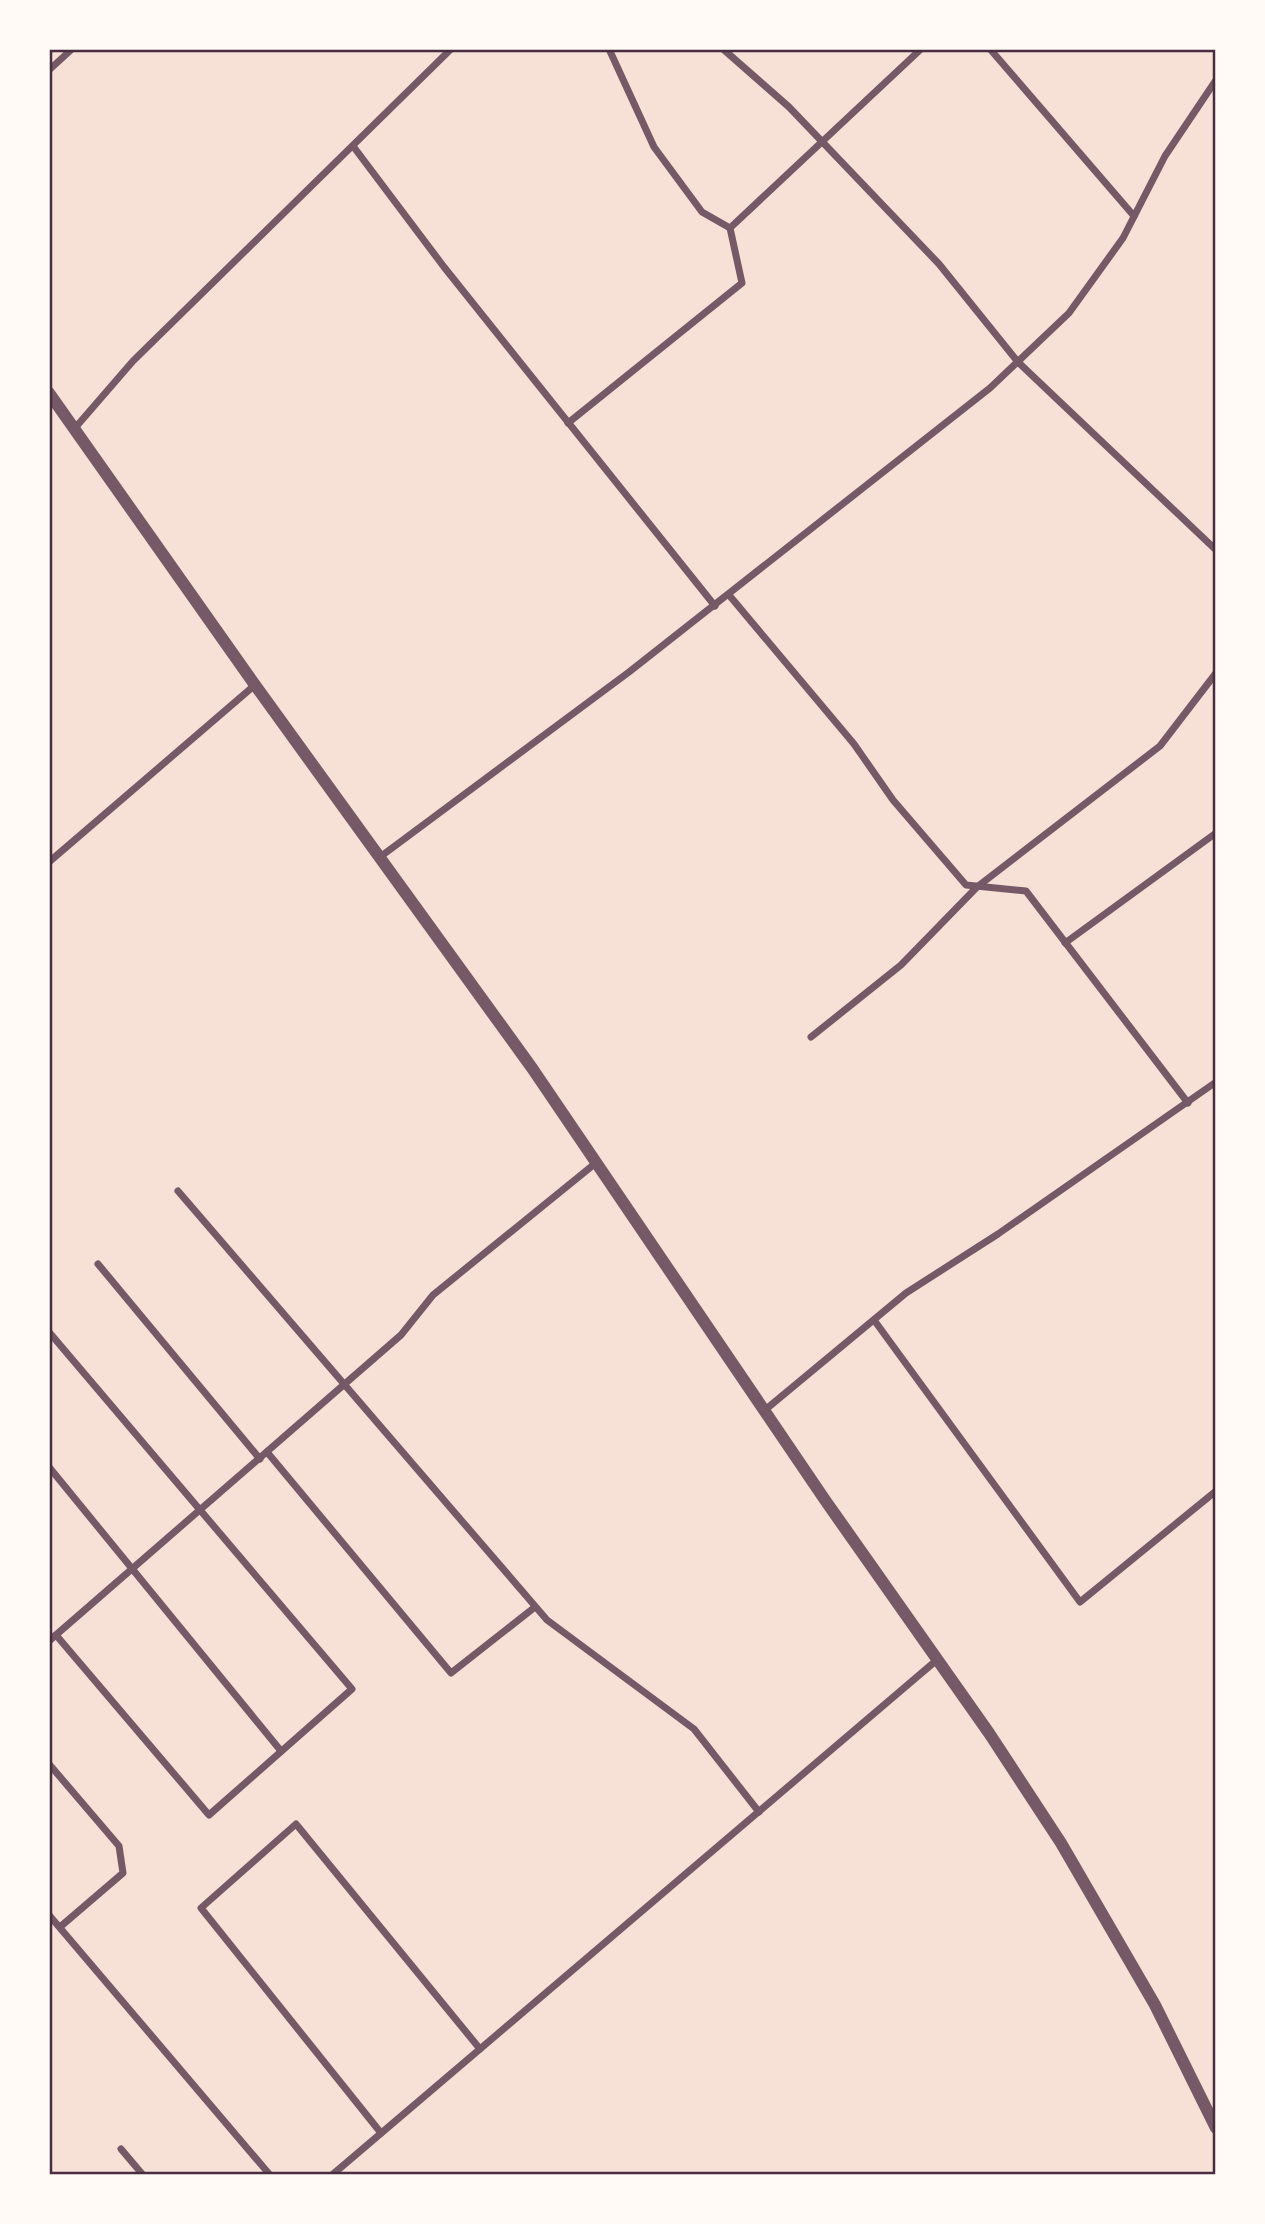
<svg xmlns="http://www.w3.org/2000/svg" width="1265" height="2224" font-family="Overpass,sans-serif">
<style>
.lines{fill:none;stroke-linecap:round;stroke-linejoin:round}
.minor{stroke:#755966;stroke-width:7}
.tertiary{stroke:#755966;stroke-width:12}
.neatline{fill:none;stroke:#4a2c40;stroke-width:2.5}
</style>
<rect width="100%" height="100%" fill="#f7e1d7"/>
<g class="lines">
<g class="minor">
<path d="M609,49L654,147L702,212L730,228"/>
<path d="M723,49L789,107L939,264L1018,362L1216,550"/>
<path d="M990,49L1134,216"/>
<path d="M49,70L72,49"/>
<path d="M353,146L444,267L715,606"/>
<path d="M568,423L742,283L730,228L921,49"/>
<path d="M75,428L133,361L451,49"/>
<path d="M729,595L854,744L893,800L966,885L1026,891L1188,1103"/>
<path d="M380,857L629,672L990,388L1069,313L1123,238L1165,156L1216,80"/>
<path d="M49,862L255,685"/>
<path d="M1065,943L1216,833"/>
<path d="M811,1037L901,965L977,887L1160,746L1216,673"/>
<path d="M178,1191L547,1620L694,1729L759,1812"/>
<path d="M98,1264L260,1459"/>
<path d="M874,1320L1080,1602L1216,1491"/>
<path d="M49,1332L352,1689L209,1815L56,1635"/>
<path d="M765,1410L906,1293L998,1234L1216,1082"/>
<path d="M267,1452L451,1673L535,1607"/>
<path d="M49,1467L281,1751"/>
<path d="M49,1641L401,1335L433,1295L597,1162"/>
<path d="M49,1764L119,1846L123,1873L60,1927"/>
<path d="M49,1915L270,2175"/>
<path d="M381,2133L201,1908L296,1824L480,2049"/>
<path d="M121,2149L143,2175"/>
<path d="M332,2175L938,1659"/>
</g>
<path class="tertiary" d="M49,393L255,685L532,1068L825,1500L989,1733L1061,1843L1155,2005L1216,2128"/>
</g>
<rect width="1265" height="2224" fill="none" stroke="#fffaf5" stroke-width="102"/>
<rect x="51" y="51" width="1163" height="2122" class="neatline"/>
</svg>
